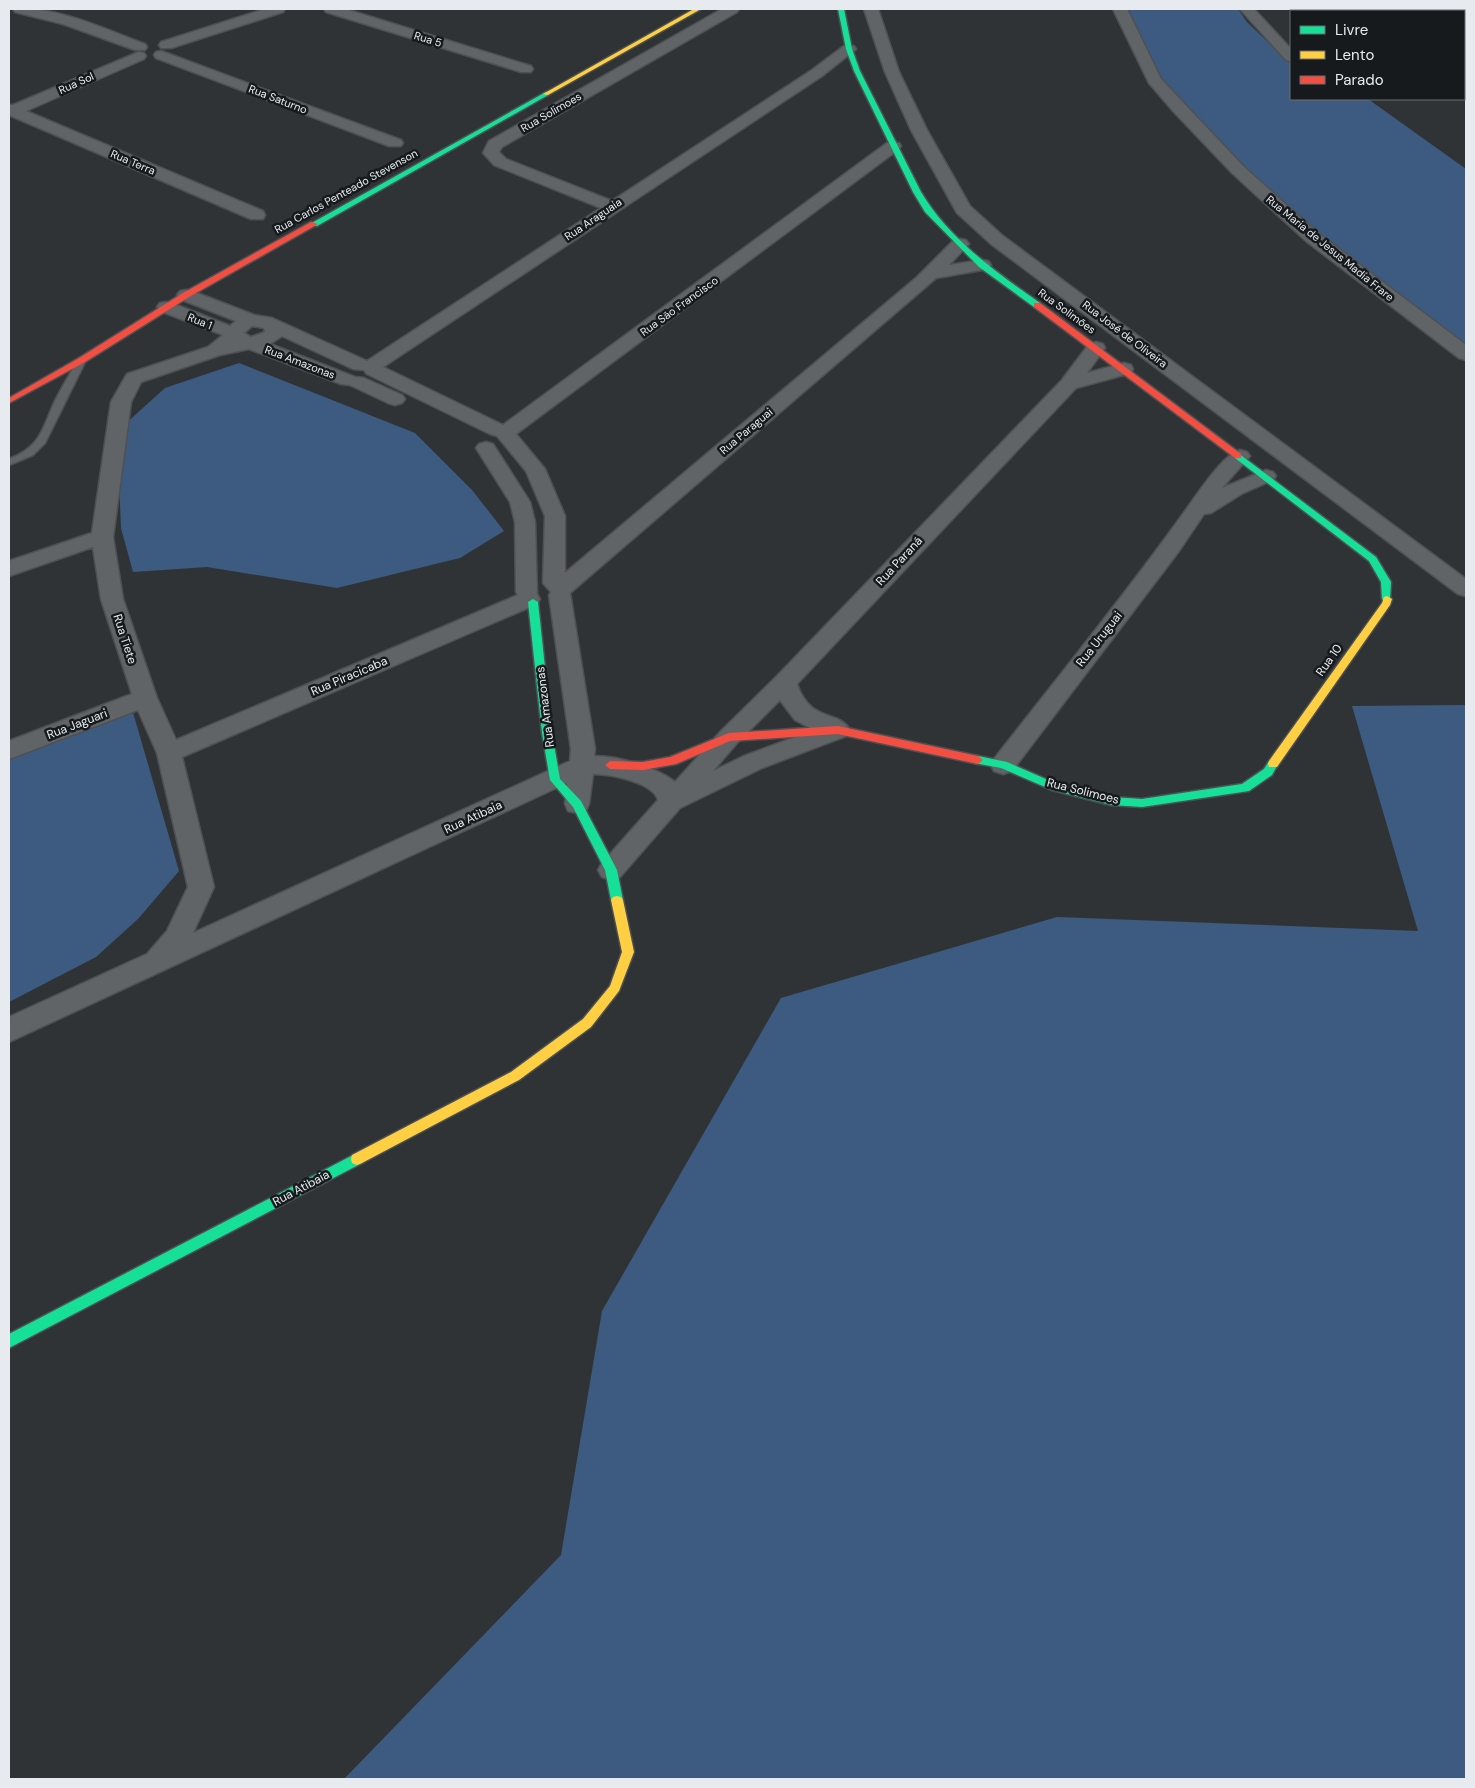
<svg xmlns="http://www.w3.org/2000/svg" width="1475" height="1788" font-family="'DM Sans',sans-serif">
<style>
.forest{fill:#3d5b80}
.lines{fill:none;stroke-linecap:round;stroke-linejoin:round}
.lane-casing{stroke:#4e5154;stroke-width:3}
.street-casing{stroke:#4e5154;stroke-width:3}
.fast-casing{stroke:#4e5154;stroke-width:3}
.slow-casing{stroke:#4e5154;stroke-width:3}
.jam-casing{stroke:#4e5154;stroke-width:3}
.lane{fill:#616467;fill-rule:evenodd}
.street{fill:#616467;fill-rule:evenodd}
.fast{fill:#16e098;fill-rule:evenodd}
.slow{fill:#ffcf43;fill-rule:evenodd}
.jam{fill:#f24e42;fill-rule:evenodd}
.labels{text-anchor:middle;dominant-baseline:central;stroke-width:5;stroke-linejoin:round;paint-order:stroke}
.far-street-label{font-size:11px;fill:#e7ebf0;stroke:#171a1d}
.street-label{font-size:12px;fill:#e7ebf0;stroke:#171a1d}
</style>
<rect width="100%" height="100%" fill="#303336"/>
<g class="forest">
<path d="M1120,9H1238L1247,22L1291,64V99H1368L1466,169V354L1312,237L1154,80Z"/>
<path d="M239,363L415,433L472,490L504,531L460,558L337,588L207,567L133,572L121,528L119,479L124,425L165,388Z"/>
<path d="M1466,705V1779H344L561,1555L602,1311L781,998L1057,917L1418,931L1352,706Z"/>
<path d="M132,709L179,871L138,919L96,957L9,1002V757Z"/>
</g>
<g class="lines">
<g class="lane-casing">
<path id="lane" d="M82,357L86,360L45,443L33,455L9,465V459C41,447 42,429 55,401C62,387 70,374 78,360Z"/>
</g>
<g class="street-casing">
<g id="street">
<path d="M13,9C58,6 104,29 145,44L147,47L145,50H135L63,24L15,12Z"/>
<path d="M265,9H285L283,12L171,48H161L159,45L161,42Z"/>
<path d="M324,9H345L531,66L533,69L531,72H521L326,12Z"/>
<path d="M722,9H739L737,12L502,147L499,152L506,159L612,201L812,70L844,46H854L856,49L822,76L383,367L503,425L887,143H899L901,146L899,149L516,434L545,469L565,516V573L916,278L954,240L960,239L966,240L969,244L949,265L982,260L988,261L991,265L988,269L982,270L936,278L570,593L595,749L594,756C618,756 656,767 675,782L721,731L777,676L1062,380L1089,344L1096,342L1103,344L1105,348L1087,373L1124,363L1131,365L1133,369L1131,373L1076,388L797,684C811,724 838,709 850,730L846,736L762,768L680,808L620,877L611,880L602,877L598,870L602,863L658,800C653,782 610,774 593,774L589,804L586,811L577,813L568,811L565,804L567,783L9,1042V1017L147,954L167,931L188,887L157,753L138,710L9,759V741L132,694L101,599L93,547L9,576V561L92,533L111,402L127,374L208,347L223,335L160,311L157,307L160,303L166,302L172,303L230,326L236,321L180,299L177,295L180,291L186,290L192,291L254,315L272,318L367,361L601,208L494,165L483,153L489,141ZM252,326L264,328L265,332L251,337L244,333ZM282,336L353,369L364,370L367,374L490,434L497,436L526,471L545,516L543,583L551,592L549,595L571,749L570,761L193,933L214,887L182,757L537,604L540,599L537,594L535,522L530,502L493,444L486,442L479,444L476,448L510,502L515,522L516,592L518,595L176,740L157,698L123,599L113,537L131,402L141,382L220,355L249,349L341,384L350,385L388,403L395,405L402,403L405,399L402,395L364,378L355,377L270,344ZM780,700L795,720L814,730L744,756L713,771L737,743Z"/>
<path d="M864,9H878L899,72L927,130L970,206L1003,236L1466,579V596L1458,594L991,244L957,213L911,130L885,72Z"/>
<path d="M1113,9H1127L1161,79L1244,167L1318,233L1466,345V360L1459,358L1306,241L1232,173L1173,111L1149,83Z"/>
<path d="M1240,9H1254L1291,49V61L1286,60Z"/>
<path d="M161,51L401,140L403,143L401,146H389L156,58L154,55L156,52Z"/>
<path d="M139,52L144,53L146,56L144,59L26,111L263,211L265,215L263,219H251L9,115V105H13Z"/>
<path d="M1240,450L1247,452L1250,456L1222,488L1266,470L1273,472L1276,476L1273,480L1243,493L1211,513L1204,514L1179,551L1012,771L1003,774L994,771L991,765L994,759C1058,677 1124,596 1185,511C1196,496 1223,454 1240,450Z"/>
</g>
</g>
<g class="fast-casing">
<g id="fast">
<path d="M838,9H844L852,49L860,71L921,192C949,239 996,272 1040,303V307H1034L979,267L925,212L913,192L854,71L846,49Z"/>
<path d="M546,92L549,94L548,95L317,226L310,224Z"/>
<path d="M1238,453L1376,557L1391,582L1390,601H1384L1382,599L1381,582L1369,561L1235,458V454Z"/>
<path d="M533,599L538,602L552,733L560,779L581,801L617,870L623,900L621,903H613L611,900L605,870L573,807L550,780L542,733L528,602Z"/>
<path d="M978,756L1007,762L1055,783L1111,797L1142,799L1242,784L1264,769L1269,761L1273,760L1278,764L1272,775L1249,791L1142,807L1111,805L1052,790L1001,768L974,763L973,760L974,757Z"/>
<path d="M357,1153L362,1155L363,1159L362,1163L9,1348V1334Z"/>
</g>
</g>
<g class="slow-casing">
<g id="slow">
<path d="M694,9H701L548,95L543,94Z"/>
<path d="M1387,596L1392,599L1390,605L1277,767H1269L1268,764L1269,761L1382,603L1384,597Z"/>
<path d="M617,896L621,897L623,900L634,952L619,991L591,1027L519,1080L362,1163L357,1165L352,1163L351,1159L352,1155L511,1072L583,1019L610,986L622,952L611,900L613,897Z"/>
</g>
</g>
<g class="jam-casing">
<g id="jam">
<path d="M311,222L318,224L189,297L85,362L9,403V398L79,358L183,293Z"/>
<path d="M1034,303H1040L1241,454V458H1235L1034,307Z"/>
<path d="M838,726L978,756L983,760L978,764L838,734L730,741L676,764L643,770L610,769L605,765L610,761L643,762L670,757L729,733Z"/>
</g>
</g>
<use href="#lane" class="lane"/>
<use href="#street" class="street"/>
<use href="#fast" class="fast"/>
<use href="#slow" class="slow"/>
<use href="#jam" class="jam"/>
</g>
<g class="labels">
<g class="far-street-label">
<text transform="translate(428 39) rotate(17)">Rua 5</text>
<text transform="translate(76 83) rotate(-24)">Rua Sol</text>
<text transform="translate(278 99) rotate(21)">Rua Saturno</text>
<text transform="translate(551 112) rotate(-30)">Rua Solimoes</text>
<text transform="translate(133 162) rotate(23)">Rua Terra</text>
<text transform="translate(346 191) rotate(-29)">Rua Carlos Penteado Stevenson</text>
<text transform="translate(593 219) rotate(-34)">Rua Araguaia</text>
<text transform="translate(1330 248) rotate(39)">Rua Maria de Jesus Madia Frare</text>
<text transform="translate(679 306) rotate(-36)">Rua São Francisco</text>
<text transform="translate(1067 311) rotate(36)">Rua Solimões</text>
<text transform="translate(200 321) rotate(22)">Rua 1</text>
<text transform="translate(1125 334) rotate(37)">Rua José de Oliveira</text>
<text transform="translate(300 362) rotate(21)">Rua Amazonas</text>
<text transform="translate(746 431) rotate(-40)">Rua Paraguai</text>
</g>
<g class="street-label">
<text transform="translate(899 561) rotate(-47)">Rua Paraná</text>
<text transform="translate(125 639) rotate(72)">Rua Tiete</text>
<text transform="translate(1099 639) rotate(-52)">Rua Uruguai</text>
<text transform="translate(1329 660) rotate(-55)">Rua 10</text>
<text transform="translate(349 676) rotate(-23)">Rua Piracicaba</text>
<text transform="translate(545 707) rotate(-97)">Rua Amazonas</text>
<text transform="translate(77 724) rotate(-21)">Rua Jaguari</text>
<text transform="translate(1083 791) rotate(14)">Rua Solimoes</text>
<text transform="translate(473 817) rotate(-25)">Rua Atibaia</text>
<text transform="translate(301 1188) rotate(-28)">Rua Atibaia</text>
</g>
</g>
<rect width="1475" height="1788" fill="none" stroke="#e7ebf0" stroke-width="20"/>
<rect x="1290" y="10" width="175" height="90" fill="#171a1d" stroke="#6a6e71"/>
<rect x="1300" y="26" width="25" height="8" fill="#16e098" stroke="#6a6e71"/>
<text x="1335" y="35" font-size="15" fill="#e7ebf0">Livre</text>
<rect x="1300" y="51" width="25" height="8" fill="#ffcf43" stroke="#6a6e71"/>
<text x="1335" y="60" font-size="15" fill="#e7ebf0">Lento</text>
<rect x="1300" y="76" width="25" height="8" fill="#f24e42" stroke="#6a6e71"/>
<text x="1335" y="85" font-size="15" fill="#e7ebf0">Parado</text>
</svg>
